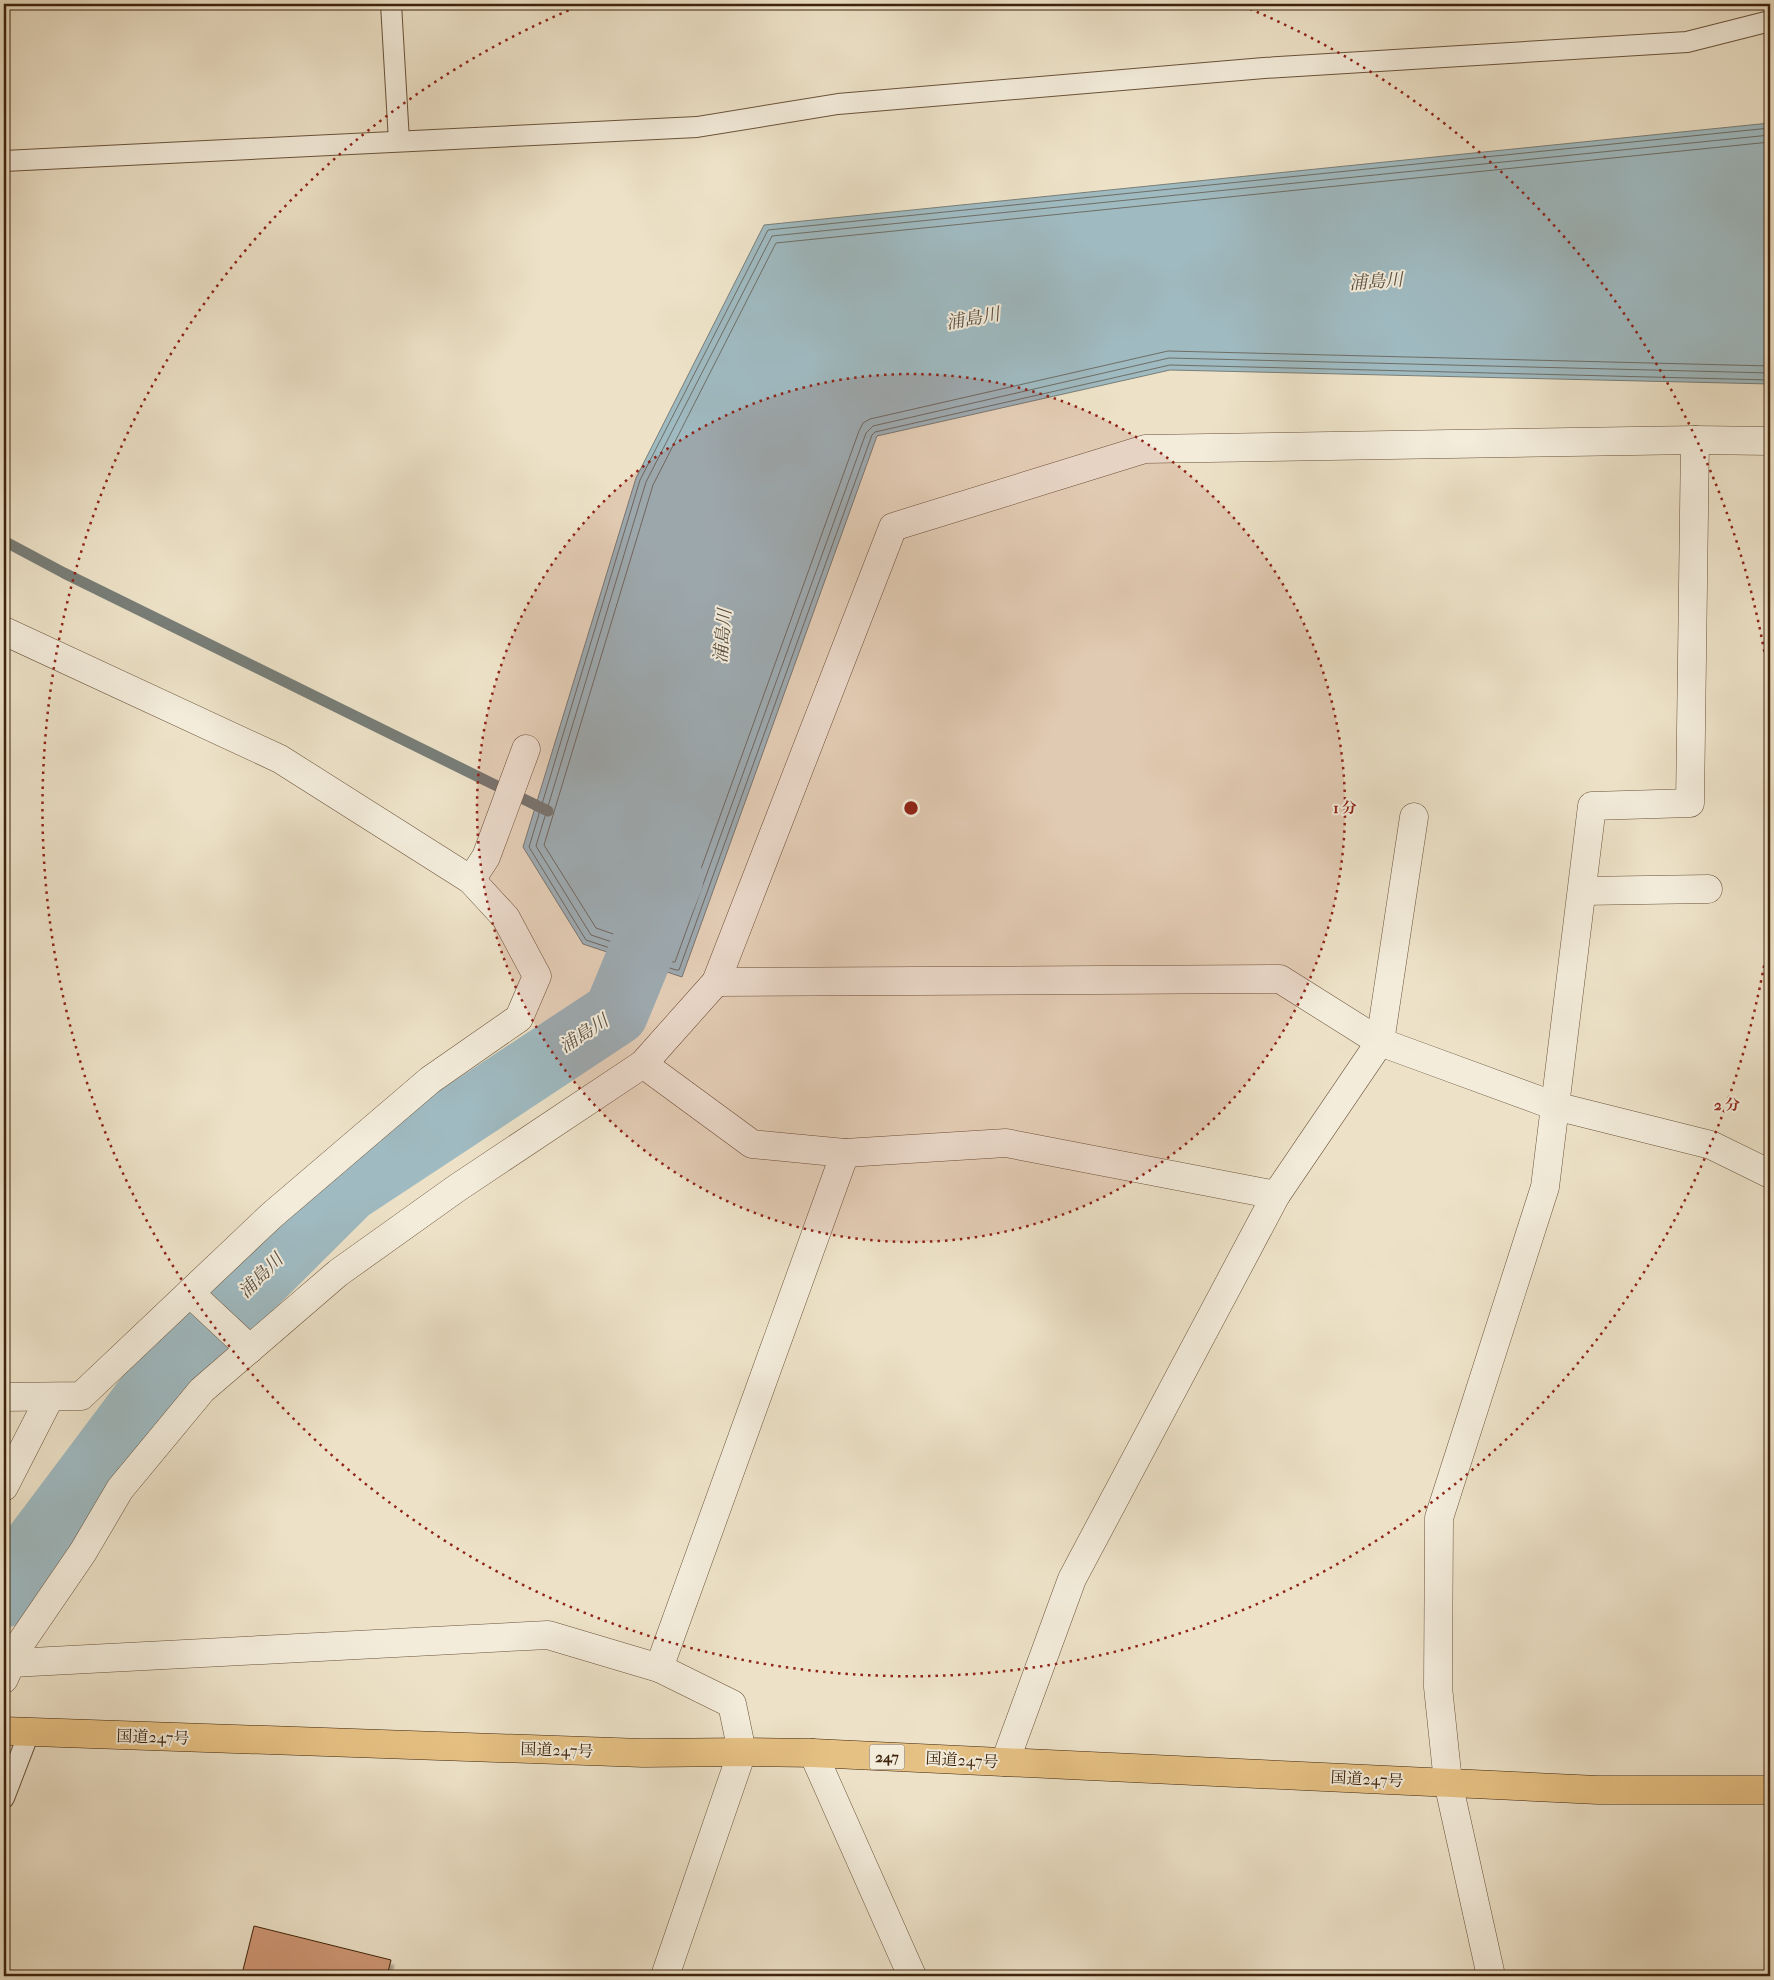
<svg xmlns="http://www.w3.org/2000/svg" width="1774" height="1980" font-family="'IM FELL French Canon','Noto Serif JP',serif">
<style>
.water{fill:#9fbac1;stroke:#787e78}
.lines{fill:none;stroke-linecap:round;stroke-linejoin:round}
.shore{stroke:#6e6e66;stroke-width:1}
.stream{stroke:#787e78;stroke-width:11}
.river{stroke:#9fbac1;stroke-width:65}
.building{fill:#cf9776;stroke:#3e230b;filter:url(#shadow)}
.service-casing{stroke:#6a533a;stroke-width:22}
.minor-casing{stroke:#6a533a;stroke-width:29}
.tertiary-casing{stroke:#6a533a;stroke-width:29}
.trunk-casing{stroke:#3e230b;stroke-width:29}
.service{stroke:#f3ecdb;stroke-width:20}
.minor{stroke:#f3ecdb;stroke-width:28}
.tertiary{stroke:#f3ecdb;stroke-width:28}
.trunk{stroke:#e6c184;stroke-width:28}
.ring{fill:none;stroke:#8f2418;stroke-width:2.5;stroke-dasharray:2.5 5}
.labels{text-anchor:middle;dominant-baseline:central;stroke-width:4;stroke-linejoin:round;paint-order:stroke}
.shield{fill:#f3ecdb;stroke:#745f49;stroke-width:1}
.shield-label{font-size:15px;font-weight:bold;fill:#3e230b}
.street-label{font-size:16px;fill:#3e230b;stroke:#f3ecdb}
.water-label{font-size:18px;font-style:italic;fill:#5b5042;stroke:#f3ecdb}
.centre{fill:#8f2418;stroke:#f3ecdb;stroke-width:2.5}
.ring-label{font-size:15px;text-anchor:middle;font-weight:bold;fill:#8f2418;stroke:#f3ecdb;stroke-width:4;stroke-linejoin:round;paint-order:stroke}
</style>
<defs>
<filter id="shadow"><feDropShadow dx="3" dy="5.5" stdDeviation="1" flood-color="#0004"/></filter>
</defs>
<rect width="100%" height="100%" fill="#ede2c8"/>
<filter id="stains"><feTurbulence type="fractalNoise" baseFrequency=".004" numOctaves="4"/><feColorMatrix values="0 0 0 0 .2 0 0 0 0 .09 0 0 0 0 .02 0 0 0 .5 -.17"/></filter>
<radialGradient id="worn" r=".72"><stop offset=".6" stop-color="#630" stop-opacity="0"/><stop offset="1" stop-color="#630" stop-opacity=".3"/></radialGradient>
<path class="water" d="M1770,123V384L1170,370L877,436L682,977L583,944L523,847L636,478L764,225Z"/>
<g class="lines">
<g class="shore">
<path d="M1770,128L768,230L640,480L529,847L586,940L676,970H679L872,435L875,432L1170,365L1770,380"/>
<path d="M1770,135L772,236L646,482L536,846L591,935L673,962H675L866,433L873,426L1169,358L1770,373"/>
<path d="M1770,142L776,243L653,485L544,845L596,928L668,953L671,952L859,431L863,423L870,419L1168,351L1770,366"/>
</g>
<path class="stream" d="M4,541L64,573L548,811"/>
<path class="river" d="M4,1595L31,1552L169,1368L348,1190L616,1013L671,879"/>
</g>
<path class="building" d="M254,1926L391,1960L387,1976H253L242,1974Z"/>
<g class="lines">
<g class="service-casing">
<g id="service">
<path d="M391,4L399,141"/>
<path d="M4,161L697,127L838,104L1264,68L1687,42L1770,21"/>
<path d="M4,1798L29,1733"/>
</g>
</g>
<g class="minor-casing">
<g id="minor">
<path d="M4,631L280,759L471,880L506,918L537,976L519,1018L430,1080L272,1215L81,1396L4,1397"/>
<path d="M471,880L486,857L526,749"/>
<path d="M1582,891L1708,889"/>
<path d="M716,982L1280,979L1380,1042L1555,1106L1711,1145L1770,1174"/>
<path d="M643,1064L752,1144L845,1153L659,1668"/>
<path d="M845,1153L1006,1143L1276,1195L1380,1042L1414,817"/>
<path d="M190,1293L250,1349"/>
<path d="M4,1487L50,1397"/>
<path d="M12,1663L548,1635L659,1668L732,1704L742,1752"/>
<path d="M4,1679L18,1647L83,1552L120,1489L202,1390L338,1273L457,1188L643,1064L716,982L893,527L1145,449L1695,440L1770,441"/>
<path d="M813,1753L912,1976"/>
<path d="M1005,1762L1072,1579L1276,1195"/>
<path d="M1491,1976L1448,1782L1438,1687L1439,1518L1545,1187L1592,806L1690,803L1695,440"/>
</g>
</g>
<g class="tertiary-casing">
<path id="tertiary" d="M665,1976L742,1752"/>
</g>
<g class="trunk-casing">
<path id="trunk" d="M4,1731L643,1753L742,1752L813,1753L1598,1790H1770"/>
</g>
<use href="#service" class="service"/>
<use href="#minor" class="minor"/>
<use href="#tertiary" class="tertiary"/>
<use href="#trunk" class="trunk"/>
</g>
<circle cx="911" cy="808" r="434" fill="#8f2418" fill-opacity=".12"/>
<g class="ring">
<circle cx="911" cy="808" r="434"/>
<path d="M1769 936A868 868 0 1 1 579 6M1243 6A868 868 0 0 1 1769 680"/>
</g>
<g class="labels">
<rect class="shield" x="869.5" y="1744.5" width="35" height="25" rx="4"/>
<g class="shield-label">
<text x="887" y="1757">247</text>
</g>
<g class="street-label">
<text transform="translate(153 1737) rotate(2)">国道247号</text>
<text transform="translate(557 1750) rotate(2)">国道247号</text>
<text transform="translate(962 1760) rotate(3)">国道247号</text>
<text transform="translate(1367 1779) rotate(3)">国道247号</text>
</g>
<g class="water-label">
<text transform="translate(1376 282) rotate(-4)">浦島川</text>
<text transform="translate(973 319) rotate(-10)">浦島川</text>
<text transform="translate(723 636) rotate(-85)">浦島川</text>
<text transform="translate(584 1034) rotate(-33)">浦島川</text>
<text transform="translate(261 1276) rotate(-45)">浦島川</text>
</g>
</g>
<circle cx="911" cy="808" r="8" class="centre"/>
<g class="ring-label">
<text x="1345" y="813">1 分</text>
<text x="1727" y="1110">2 分</text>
</g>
<rect width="1774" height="1980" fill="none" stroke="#ede2c8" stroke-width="20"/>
<rect x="5" y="5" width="1764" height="1970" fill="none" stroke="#3e230b" stroke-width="2.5"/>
<rect x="10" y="10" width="1754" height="1960" fill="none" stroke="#3e230b"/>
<rect width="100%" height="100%" filter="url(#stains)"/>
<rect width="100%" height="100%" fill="url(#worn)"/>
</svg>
